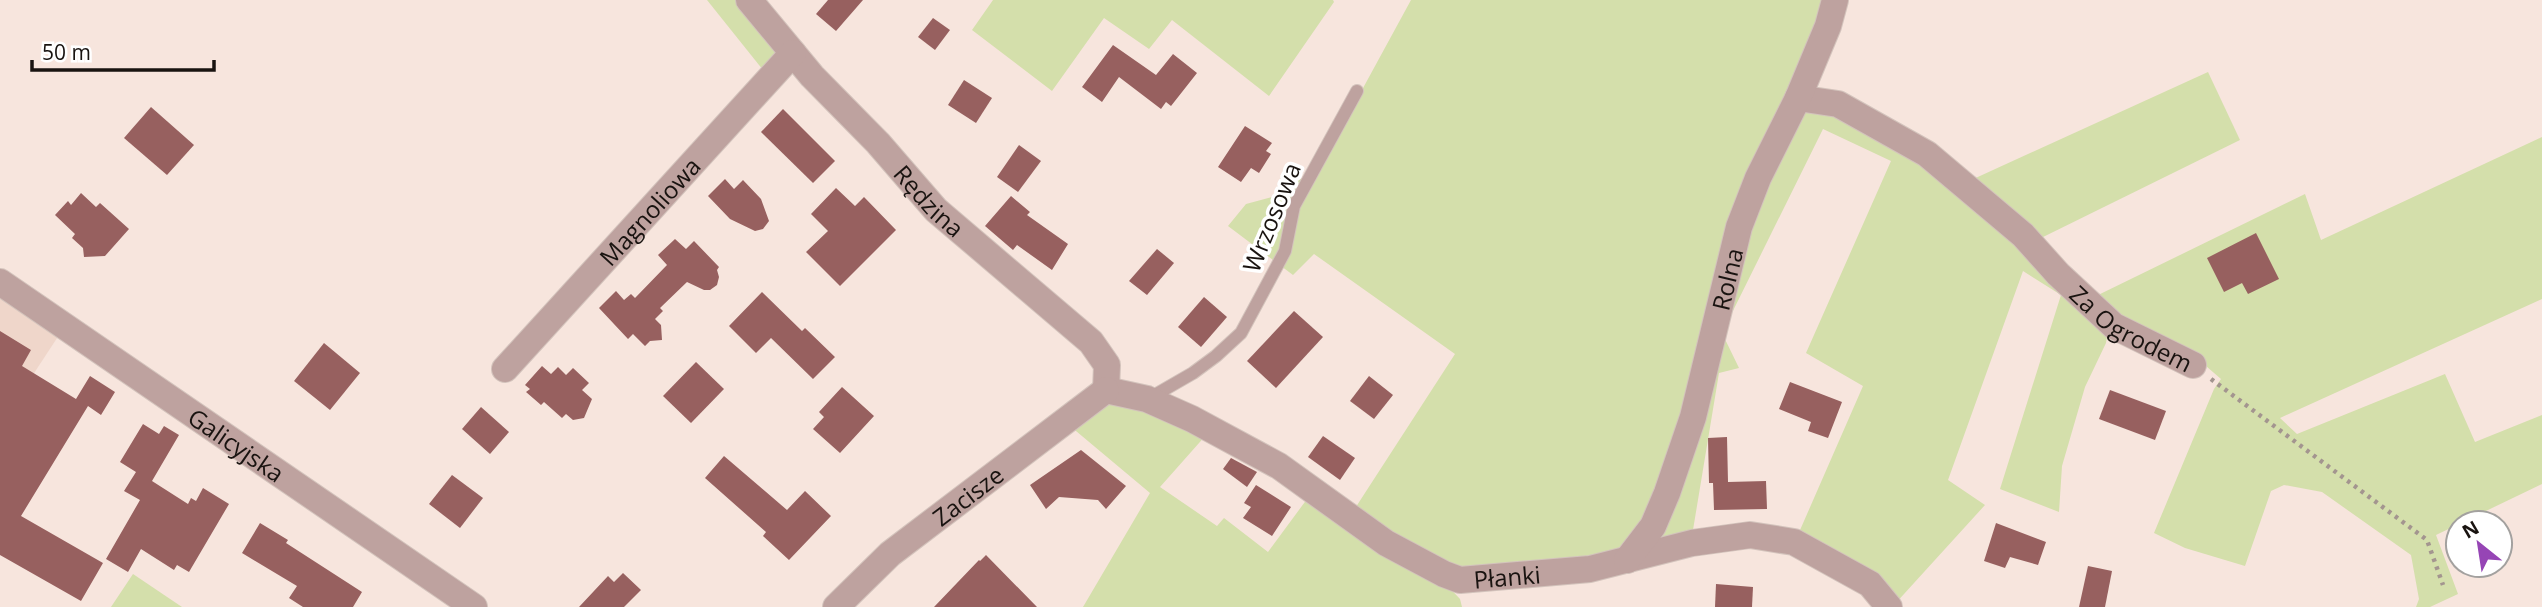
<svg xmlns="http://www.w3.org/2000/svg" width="2542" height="607" font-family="'Open Sans',sans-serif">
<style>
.built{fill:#efd6ca}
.green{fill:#d4dfab}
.building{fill:#97605f}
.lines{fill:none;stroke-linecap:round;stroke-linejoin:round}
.service-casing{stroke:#d3c3bc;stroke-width:14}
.minor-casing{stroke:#d3c3bc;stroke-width:28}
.path{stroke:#a3958f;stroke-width:4.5;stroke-dasharray:3.5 5;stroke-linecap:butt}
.service{stroke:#bea29f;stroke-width:12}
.minor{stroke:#bea29f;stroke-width:26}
.labels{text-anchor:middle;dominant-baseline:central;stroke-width:7;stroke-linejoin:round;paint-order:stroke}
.street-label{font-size:24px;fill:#191310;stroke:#fff}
</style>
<rect width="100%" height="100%" fill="#f7e5dd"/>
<path class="built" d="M0,289L61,332L0,425Z"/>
<g class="green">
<path d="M707,0H737L780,53L763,70Z"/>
<path d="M993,0H1333L1334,2L1269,96L1172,20L1149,49L1104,18L1052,91L972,30Z"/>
<path d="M1411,0H1826L1793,101L1837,110L1925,159L2108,330L2106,343L2085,387L2062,466L2059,512L2000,489L2061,295L2023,271L1948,480L1985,505L1894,605L1797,537L1863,386L1806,353L1891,161L1823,129L1722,333L1739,368L1719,373L1692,536L1589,564L1449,571L1352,513L1455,354L1314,254L1293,275L1228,226L1246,204L1272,197L1320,167Z"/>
<path d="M2208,72L2240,140L2037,240L1969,181Z"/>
<path d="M2542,137V299L2280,418L2297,434L2445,374L2475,442L2542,415V484L2436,535L2458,594L2430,607H2416L2419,599L2411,555L2322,492L2284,485L2271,491L2245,566L2185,548L2154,533L2214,389L2221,379L2199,360L2120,322L2094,297L2305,194L2321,240Z"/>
<path d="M1110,396L1207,434L1160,487L1217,526L1224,518L1268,552L1310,495L1445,583L1460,599L1462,607H1083L1150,493L1070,426Z"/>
<path d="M133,574L182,607H111Z"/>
</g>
<g class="building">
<path d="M828,0H863L836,31L816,14Z"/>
<path d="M933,18L950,30L935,50L918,37Z"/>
<path d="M1113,45L1156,75L1173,54L1197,73L1171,106L1166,102L1161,109L1119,77L1102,102L1082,87Z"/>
<path d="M964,80L992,98L976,123L948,105Z"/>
<path d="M151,107L194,145L167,175L124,138Z"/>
<path d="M783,109L835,161L813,183L761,132Z"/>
<path d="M1245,126L1272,143L1266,151L1271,154L1259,173L1251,168L1241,182L1218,167Z"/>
<path d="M1019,145L1041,161L1018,192L997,177Z"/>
<path d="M725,179L734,189L743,180L761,199L769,221L763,229L755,231L730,219L708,196Z"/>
<path d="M836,188L855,206L864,197L896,230L840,286L806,252L828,231L811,214Z"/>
<path d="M81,193L96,207L100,203L129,229L105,256L84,257L83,248L72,238L75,234L55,215L68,201L71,205Z"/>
<path d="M1011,196L1030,212L1027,215L1068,244L1052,270L1017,245L1013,250L985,226Z"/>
<path d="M2256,233L2279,279L2248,294L2242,283L2224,292L2207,258Z"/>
<path d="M675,239L686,249L694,241L719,267L717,270L719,277L717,285L710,290H704L687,282L660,308L663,311L655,319L661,325L662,340L650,341L645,346L633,334L628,339L599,308L616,291L624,300L631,294L635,298L667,265L658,255Z"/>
<path d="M1157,249L1174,263L1147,295L1129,281Z"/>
<path d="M762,292L802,331L805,328L835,357L813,379L771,338L756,353L729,326Z"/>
<path d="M1204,297L1227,317L1201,347L1178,327Z"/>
<path d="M1294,311L1323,337L1276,388L1247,361Z"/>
<path d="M0,331L31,350L22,366L76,399L90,376L115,392L101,415L88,406L21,516L103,563L81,601L0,555Z"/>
<path d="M324,343L360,373L330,410L294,381Z"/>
<path d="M696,362L724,389L691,423L663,396Z"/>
<path d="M542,366L551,374L558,367L566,375L573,368L589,383L582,390L592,399L584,418L573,420L566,414L562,418L544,402L541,405L526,392L530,389L525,385Z"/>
<path d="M1369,376L1393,395L1374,419L1350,401Z"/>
<path d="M1790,382L1842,402L1828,438L1808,431L1811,422L1779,409Z"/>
<path d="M842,387L874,416L840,453L813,429L824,417L819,412Z"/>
<path d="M2110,390L2166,411L2155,440L2099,419Z"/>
<path d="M481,407L509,432L490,454L462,429Z"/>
<path d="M143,424L159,434L164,426L179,435L152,481L188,504L191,498L196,501L203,488L229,504L189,572L177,565L174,570L141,549L128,572L106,559L140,500L124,491L136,472L120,462Z"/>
<path d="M1323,436L1355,458L1340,480L1308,457Z"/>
<path d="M1727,437L1728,482L1766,481L1767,509L1714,510L1713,483H1709L1708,438Z"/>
<path d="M1081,450L1126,486L1106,509L1098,500L1059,497L1046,509L1030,485Z"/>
<path d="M724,456L787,510L805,491L831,516L789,560L763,536L766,532L705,478Z"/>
<path d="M1231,458L1257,472L1247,487L1223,469Z"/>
<path d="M452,475L483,498L460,528L429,504Z"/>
<path d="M1256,485L1291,507L1272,536L1243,518L1251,507L1244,503Z"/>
<path d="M260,523L288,540L286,543L362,592L353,607H303L289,598L297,586L242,553Z"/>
<path d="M1996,523L2046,542L2038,565L2010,557L2005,568L1984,561Z"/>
<path d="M986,555L1037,607H934L979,560L980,561Z"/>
<path d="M2088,566L2112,571L2105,607H2079Z"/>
<path d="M623,573L641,590L624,607H579L608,576L614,582Z"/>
<path d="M1716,584L1753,587L1752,607H1715Z"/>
</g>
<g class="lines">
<g class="service-casing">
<path id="service" d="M1148,399L1193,373L1216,356L1241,333L1285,251L1294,206L1357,91"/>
</g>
<g class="minor-casing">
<g id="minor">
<path id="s1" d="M749,0L812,76L878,143L936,210L1091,342L1107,365L1106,390"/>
<path id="s2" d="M1798,98L1838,104L1927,154L2023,235L2058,274L2114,326L2193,365"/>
<path id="s3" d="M0,282L474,607"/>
<path id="s4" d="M505,369L793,53"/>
<path id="s5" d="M1106,390L1147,399L1192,419L1279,466L1386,543L1444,574L1460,580L1590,569L1692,543L1750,535L1794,542L1870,584L1889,607"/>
<path id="s6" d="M1627,560L1653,526L1667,493L1693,417L1739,227L1758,178L1798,98L1828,26L1835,0"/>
<path id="s7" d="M836,607L890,554L1106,390"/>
</g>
</g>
<path class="path" d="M2211,379L2427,540L2443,585"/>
<use href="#service" class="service"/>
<use href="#minor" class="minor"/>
</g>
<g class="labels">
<g class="street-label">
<text stroke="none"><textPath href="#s1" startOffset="270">Rędzina</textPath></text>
<text stroke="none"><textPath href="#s4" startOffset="214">Magnoliowa</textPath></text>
<text transform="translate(1271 217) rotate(-68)">Wrzosowa</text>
<text stroke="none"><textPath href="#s6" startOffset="301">Rolna</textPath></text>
<text stroke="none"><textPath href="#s2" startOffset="413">Za Ogrodem</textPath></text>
<text stroke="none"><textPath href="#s3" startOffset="287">Galicyjska</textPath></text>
<text stroke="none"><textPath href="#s7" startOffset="173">Zacisze</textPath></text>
<text stroke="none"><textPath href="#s5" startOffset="452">Płanki</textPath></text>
</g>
</g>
<g transform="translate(2479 544) rotate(330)"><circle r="33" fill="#ffffff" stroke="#a3a19f" stroke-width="2"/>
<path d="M0-5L12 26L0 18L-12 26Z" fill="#9645b5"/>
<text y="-10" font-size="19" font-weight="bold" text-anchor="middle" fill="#191310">N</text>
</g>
<path d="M32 60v10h182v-10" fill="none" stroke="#191310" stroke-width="3.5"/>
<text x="42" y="60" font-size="21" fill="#191310" stroke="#ffffff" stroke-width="5" paint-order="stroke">50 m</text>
</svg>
